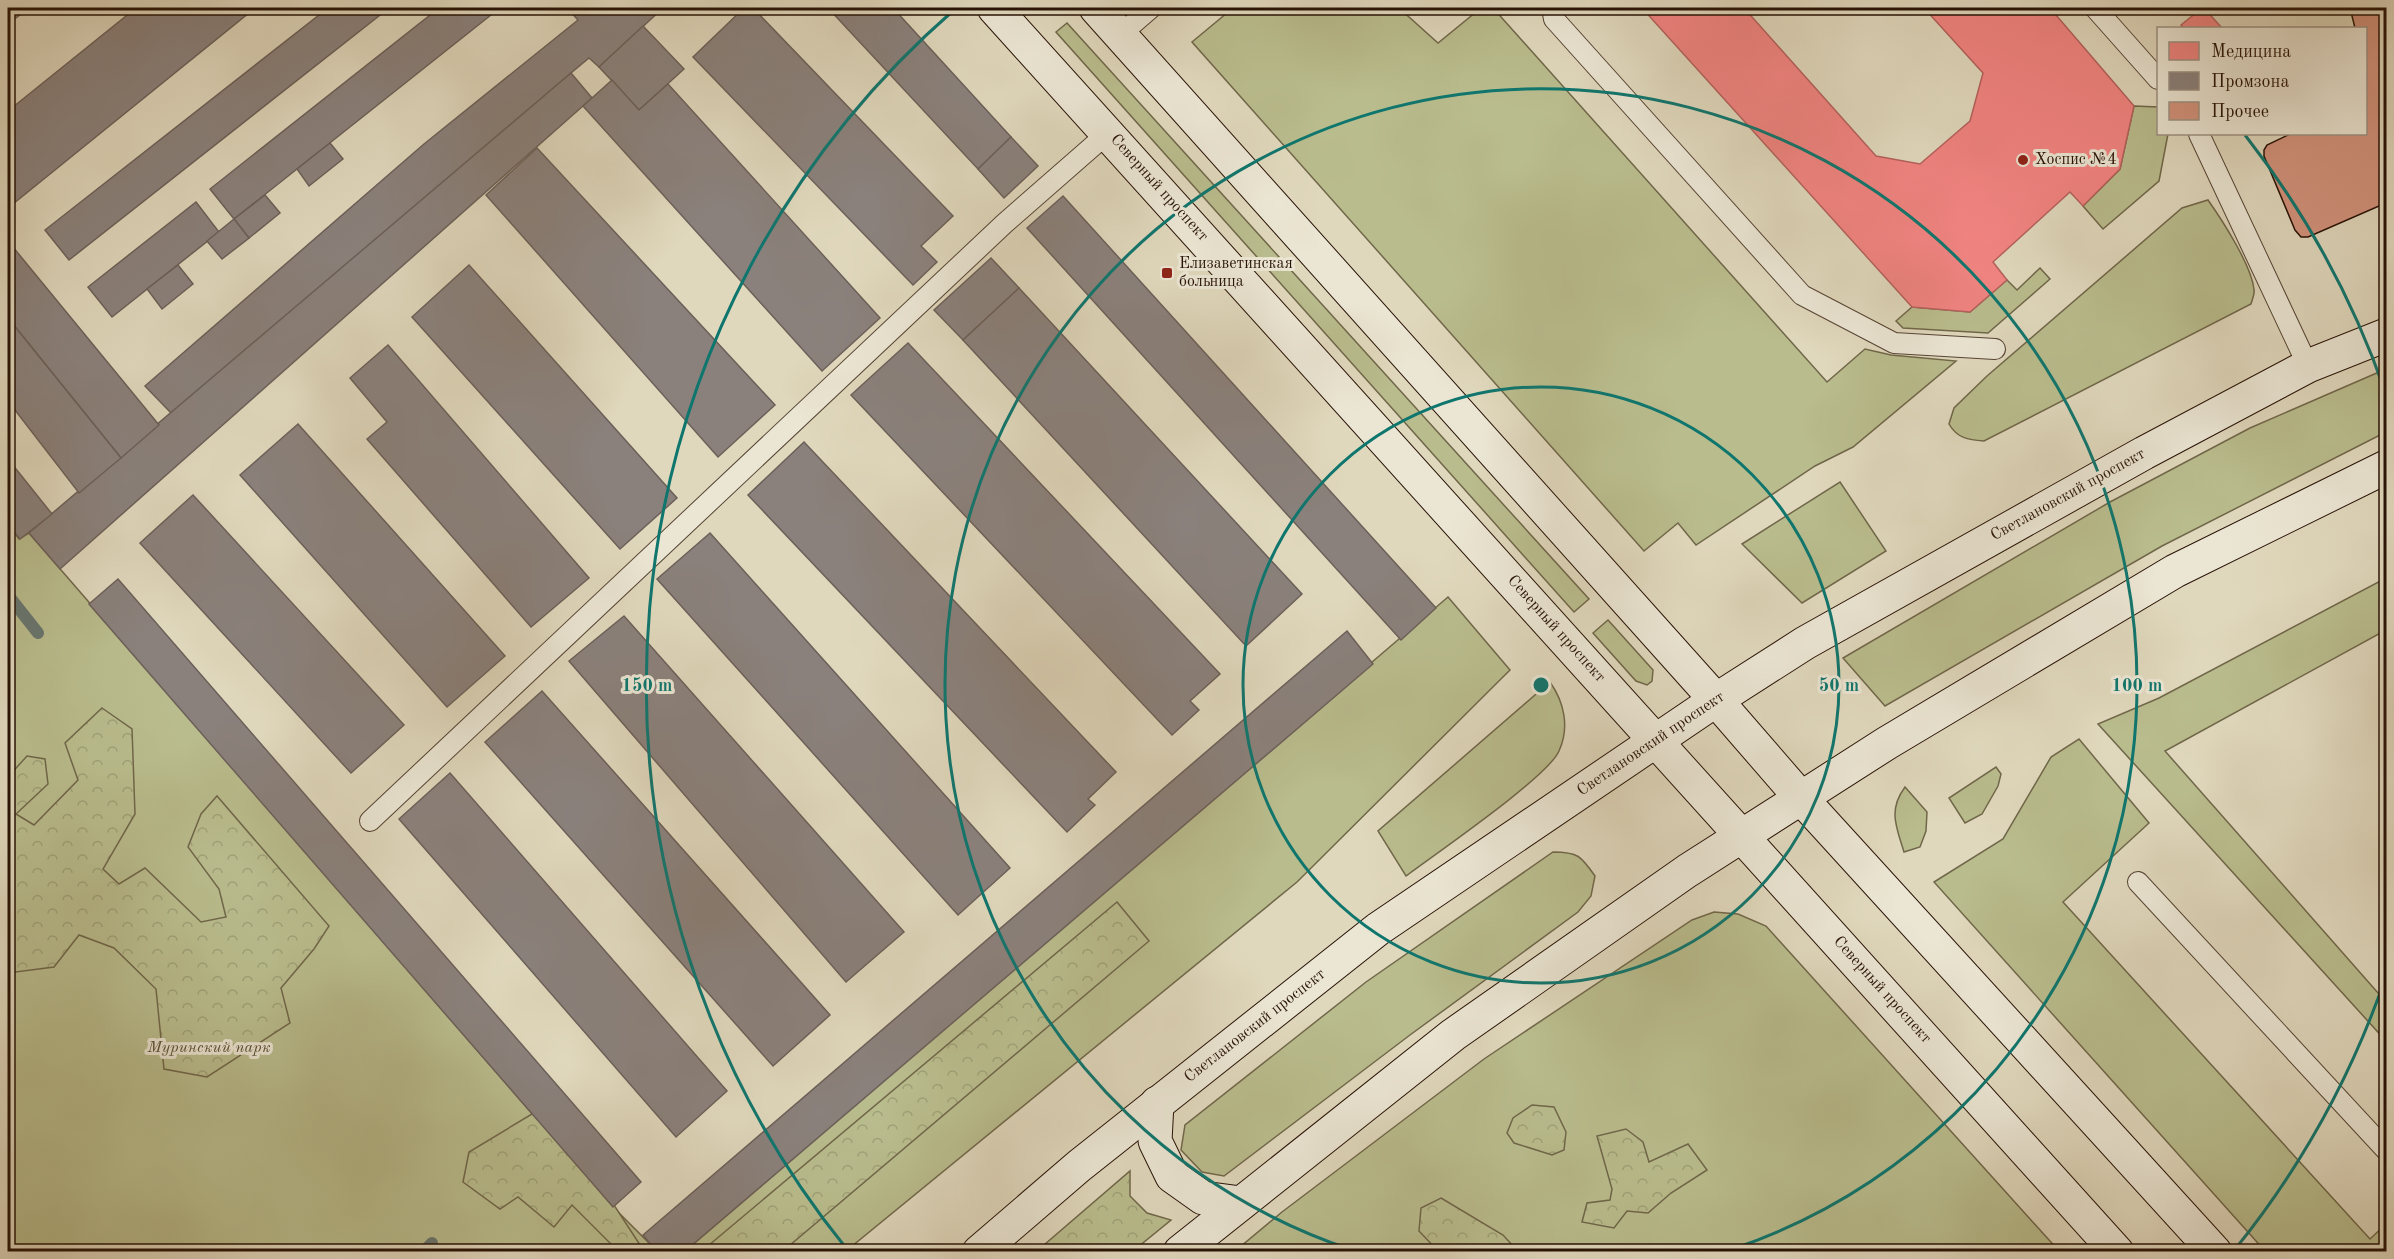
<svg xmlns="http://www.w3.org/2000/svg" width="2394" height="1259" font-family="'Old Standard TT',serif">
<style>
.green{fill:#b9bc8d;stroke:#70674a;stroke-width:1.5}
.forest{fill:url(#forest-crowns);stroke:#70674a;stroke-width:1.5}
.health{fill:#f28482;stroke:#b5625d;stroke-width:1.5}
.industry{fill:#8a817c;stroke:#6c6059;stroke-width:1.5}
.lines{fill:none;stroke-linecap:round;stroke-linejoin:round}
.stream{stroke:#687670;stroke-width:12}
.building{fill:#d2927c;stroke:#271206;stroke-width:1.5}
.lane-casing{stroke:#554434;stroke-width:22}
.secondary-casing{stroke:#271206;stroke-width:35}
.lane{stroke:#ebe6d4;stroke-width:20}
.secondary{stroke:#ebe6d4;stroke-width:33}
.ring{fill:none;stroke:#0f766e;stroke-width:3}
.poi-dot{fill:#8f2418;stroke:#ebe6d4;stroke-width:2}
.labels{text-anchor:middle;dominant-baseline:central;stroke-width:6;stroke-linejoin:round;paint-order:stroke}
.poi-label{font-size:16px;fill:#271206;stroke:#ebe6d4;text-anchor:start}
.street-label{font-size:16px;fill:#271206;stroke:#ebe6d4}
.park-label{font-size:16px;font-style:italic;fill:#5a4e35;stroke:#ebe6d4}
.centre{fill:#0f766e;stroke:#ebe6d4;stroke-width:3}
.ring-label{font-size:18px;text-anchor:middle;font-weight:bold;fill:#0f766e;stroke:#ebe6d4;stroke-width:6;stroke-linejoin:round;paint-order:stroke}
</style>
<defs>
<pattern id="forest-crowns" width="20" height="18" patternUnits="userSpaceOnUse" patternTransform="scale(1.5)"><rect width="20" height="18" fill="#b9bc8d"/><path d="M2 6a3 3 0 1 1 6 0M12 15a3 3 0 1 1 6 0" fill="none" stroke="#9fa178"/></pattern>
</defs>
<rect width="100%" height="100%" fill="#e0d8bd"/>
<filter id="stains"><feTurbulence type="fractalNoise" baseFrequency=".00333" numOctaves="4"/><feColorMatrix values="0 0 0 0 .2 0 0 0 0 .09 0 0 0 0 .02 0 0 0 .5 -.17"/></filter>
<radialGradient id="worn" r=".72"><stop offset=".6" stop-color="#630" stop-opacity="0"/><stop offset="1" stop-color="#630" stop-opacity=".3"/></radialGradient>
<g class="green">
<path d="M1233,8H1399L1438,43L1481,8H1493L1827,382L1865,349L1891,355L1956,361L1853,447L1815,466L1696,545L1678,523L1644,551L1192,42Z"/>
<path d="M1067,23L1589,599L1574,612L1056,32Z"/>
<path d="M2134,106L2158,107V134H2168L2159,181L2103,229L2083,206L2120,169Z"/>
<path d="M2208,200C2222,220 2252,266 2254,290C2255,294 2252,300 2251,304L1984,441C1968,440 1957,438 1949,424L1954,408L1987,376L2182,208Z"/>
<path d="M2040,268L2050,279L1988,333L1903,328L1896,321L1912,307L1970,312L2007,280L2017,290Z"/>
<path d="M2386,369V432L2162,546L1885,706L1843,658L2110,502L2250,428Z"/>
<path d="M1840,482L1886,551L1802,603L1742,544Z"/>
<path d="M8,524L19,539L29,533L613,1207L657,1251H8Z"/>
<path d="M2386,578V630L2165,751L2386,1002V1041L2098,724L2159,698Z"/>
<path d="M1448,597L1510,670L1297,882L846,1251L684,1252Z"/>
<path d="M1608,620L1653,670L1652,681L1647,685L1636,681L1593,633Z"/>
<path d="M1550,682C1564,702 1570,727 1559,751C1548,777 1435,854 1406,876L1378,831Z"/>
<path d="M2079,739L2149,823L2063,902L2370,1239L2386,1224V1251H2265L1934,882L2003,839L2051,757Z"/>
<path d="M1996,767L2001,774L1998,786L1982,814L1965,823L1949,798Z"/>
<path d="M1905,787L1927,812L1926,831L1920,847L1904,852C1896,826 1888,810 1905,787Z"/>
<path d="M1553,852C1578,852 1581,856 1595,876L1591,896L1578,912L1410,1035L1224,1176L1202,1172L1181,1150L1185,1125L1366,982Z"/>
<path d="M1714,912L1738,914L1766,926L2059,1251L1234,1252L1282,1212L1484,1059L1692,920Z"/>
</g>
<g class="forest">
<path d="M102,708L132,729L135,814L103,869L119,884L145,868L201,922L226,917L219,889L188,847L201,814L217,796L329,926L314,949L281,988L290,1023L207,1077L164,1069L156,989L114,948L79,935L54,967L8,973V777L27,756L45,759L48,784L16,814L34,825L78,780L65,743Z"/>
<path d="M1117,902L1149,941L783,1251H702Z"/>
<path d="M1532,1105L1554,1107L1566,1132L1564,1150L1552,1155L1514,1143L1507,1133L1513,1118Z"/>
<path d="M537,1111L567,1133L644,1251H614L613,1246L572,1205L554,1227L518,1197L500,1209L463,1182L469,1152Z"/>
<path d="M1626,1129L1643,1142L1649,1162L1688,1144L1707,1170L1671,1193L1648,1213L1627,1211L1614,1228L1582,1222L1587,1203L1610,1200L1612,1189L1597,1136Z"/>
<path d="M1130,1171V1196L1147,1213L1171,1220L1133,1251H1037Z"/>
<path d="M1441,1198L1503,1235L1514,1247V1251H1438L1419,1231L1421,1208Z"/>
</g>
<g class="health">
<path d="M1642,8H1744L1876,156L1920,164L1970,121L1983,73L1924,8H2050L2134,106L2120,169L2083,206L2070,192L1993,262L2007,280L1970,312L1912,307Z"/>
<path d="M2202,8H2204L2222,28H2184L2181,25Z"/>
</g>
<g class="industry">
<path d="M8,8H29L8,24Z"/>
<path d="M136,8H255L8,208V111Z"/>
<path d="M328,8H389L69,260L45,230Z"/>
<path d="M439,8H493L496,11L234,219L210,189Z"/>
<path d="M567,8H663L599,67L589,58L571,73L172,414L145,386L424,144L578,20Z"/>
<path d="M744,8H753L953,216L921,246L937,262L913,285L693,57Z"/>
<path d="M828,8H893L1011,137L978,169Z"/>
<path d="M643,26L684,69L639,110L599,67Z"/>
<path d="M571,73L592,98L60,569L29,533Z"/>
<path d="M612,80L639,110L668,84L880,318L822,371L583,106Z"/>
<path d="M1011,137L1038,166L1004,198L978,169Z"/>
<path d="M330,143L343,159L309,186L297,169Z"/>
<path d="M537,148L775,405L718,457L486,195Z"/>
<path d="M265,195L280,213L249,238L234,219Z"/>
<path d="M1063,196L1436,608L1401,640L1027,228Z"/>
<path d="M196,202L219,232L112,317L88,287Z"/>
<path d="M234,219L249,238L222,259L207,241Z"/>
<path d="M8,241L159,425L121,458L8,318Z"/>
<path d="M991,258L1019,288L963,340L934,310Z"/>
<path d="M178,265L193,284L162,309L147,289Z"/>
<path d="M469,265L677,498L620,549L412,317Z"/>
<path d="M1019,288L1302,594L1246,646L963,340Z"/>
<path d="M8,318L121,458L79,493L8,401Z"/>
<path d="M908,343L1220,674L1190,701L1199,710L1172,735L851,395Z"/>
<path d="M388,345L589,578L531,627L367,439L387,422L350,378Z"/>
<path d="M298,424L505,656L447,707L240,475Z"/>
<path d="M804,442L1116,772L1088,799L1095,805L1067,832L748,495Z"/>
<path d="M8,459L52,514L20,539L8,524Z"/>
<path d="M193,495L404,725L351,773L140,543Z"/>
<path d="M710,533L1010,868L958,915L657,579Z"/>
<path d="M118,579L641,1182L613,1207L89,604Z"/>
<path d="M624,616L904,932L846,982L569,661Z"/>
<path d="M1347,631L1373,664L684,1252H657L643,1235Z"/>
<path d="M542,691L830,1015L773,1066L485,742Z"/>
<path d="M450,773L727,1091L676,1137L399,819Z"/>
</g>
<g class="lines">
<g class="stream">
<path d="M8,595L38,633"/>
<path d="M423,1252L432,1243"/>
</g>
</g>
<path class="building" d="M2350,8H2386V203L2308,237H2301L2295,230L2264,156V150L2267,145L2290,134H2366V28H2355Z"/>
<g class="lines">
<g class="lane-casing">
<g id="lane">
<path d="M1552,8L1554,19L1802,295L1894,343L1995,349"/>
<path d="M2095,8L2158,79"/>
<path d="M1121,34L1151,8"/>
<path d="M2199,134L2308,366"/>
<path d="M370,821L1005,223L1109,132"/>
<path d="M2138,882L2386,1150"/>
</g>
</g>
<g class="secondary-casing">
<g id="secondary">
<path d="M994,8L2117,1252"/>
<path d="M1096,8L1716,700L1801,798L2215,1252"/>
<path d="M1157,1103L1155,1141L1172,1176L1203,1198L1241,1203"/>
<path d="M979,1252L1079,1166L1378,929L1716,700L1805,643L2144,453L2308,366L2386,335"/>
<path d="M1180,1252L1453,1035L1687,871L1887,743L2175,571L2386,467"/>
</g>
</g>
<use href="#lane" class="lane"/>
<use href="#secondary" class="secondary"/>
</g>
<g class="ring">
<circle cx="1541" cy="685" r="298"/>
<path d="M1352 1250A596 596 0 1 1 1730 1250"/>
<path d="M2386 976A894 894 0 0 1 2236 1248M846 1248A894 894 0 0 1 954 10M2245 135A894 894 0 0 1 2386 394"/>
</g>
<g class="poi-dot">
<circle cx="2023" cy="160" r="6"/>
<rect x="1161" y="267" width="12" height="12" rx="3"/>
</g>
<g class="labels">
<g class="poi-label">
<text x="2035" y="160">Хоспис №4</text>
<text x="1179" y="264">Елизаветинская<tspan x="1179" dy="18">больница</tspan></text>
</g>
<g class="street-label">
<text transform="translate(1159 188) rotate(48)">Северный проспект</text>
<text transform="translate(2068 495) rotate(-29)">Светлановский проспект</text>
<text transform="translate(1556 629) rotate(48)">Северный проспект</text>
<text transform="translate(1651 744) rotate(-34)">Светлановский проспект</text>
<text transform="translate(1882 990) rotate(48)">Северный проспект</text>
<text transform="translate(1255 1026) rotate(-38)">Светлановский проспект</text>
</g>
<g class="park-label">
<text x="209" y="1048">Муринский парк</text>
</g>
</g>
<circle cx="1541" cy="685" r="9" class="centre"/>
<g class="ring-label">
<text x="1839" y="691">50 m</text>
<text x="2137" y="691">100 m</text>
<text x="647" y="691">150 m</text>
</g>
<rect width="2394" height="1259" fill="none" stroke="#e0d8bd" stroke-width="30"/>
<rect x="9" y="9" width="2376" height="1241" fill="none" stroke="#271206" stroke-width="3"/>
<rect x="15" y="15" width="2364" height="1229" fill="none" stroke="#271206" stroke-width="1.5"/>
<rect x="2157" y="27" width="210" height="108" fill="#ebe6d4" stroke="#9d9182" stroke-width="1.5"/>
<rect x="2169" y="42" width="30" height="18" fill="#f28482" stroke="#9d9182" stroke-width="1.5"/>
<text x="2211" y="57" font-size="18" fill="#271206">Медицина</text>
<rect x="2169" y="72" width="30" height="18" fill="#8a817c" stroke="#9d9182" stroke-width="1.5"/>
<text x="2211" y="87" font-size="18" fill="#271206">Промзона</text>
<rect x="2169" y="102" width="30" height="18" fill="#d2927c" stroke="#9d9182" stroke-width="1.5"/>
<text x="2211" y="117" font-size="18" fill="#271206">Прочее</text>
<rect width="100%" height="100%" filter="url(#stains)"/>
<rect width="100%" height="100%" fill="url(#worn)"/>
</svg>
